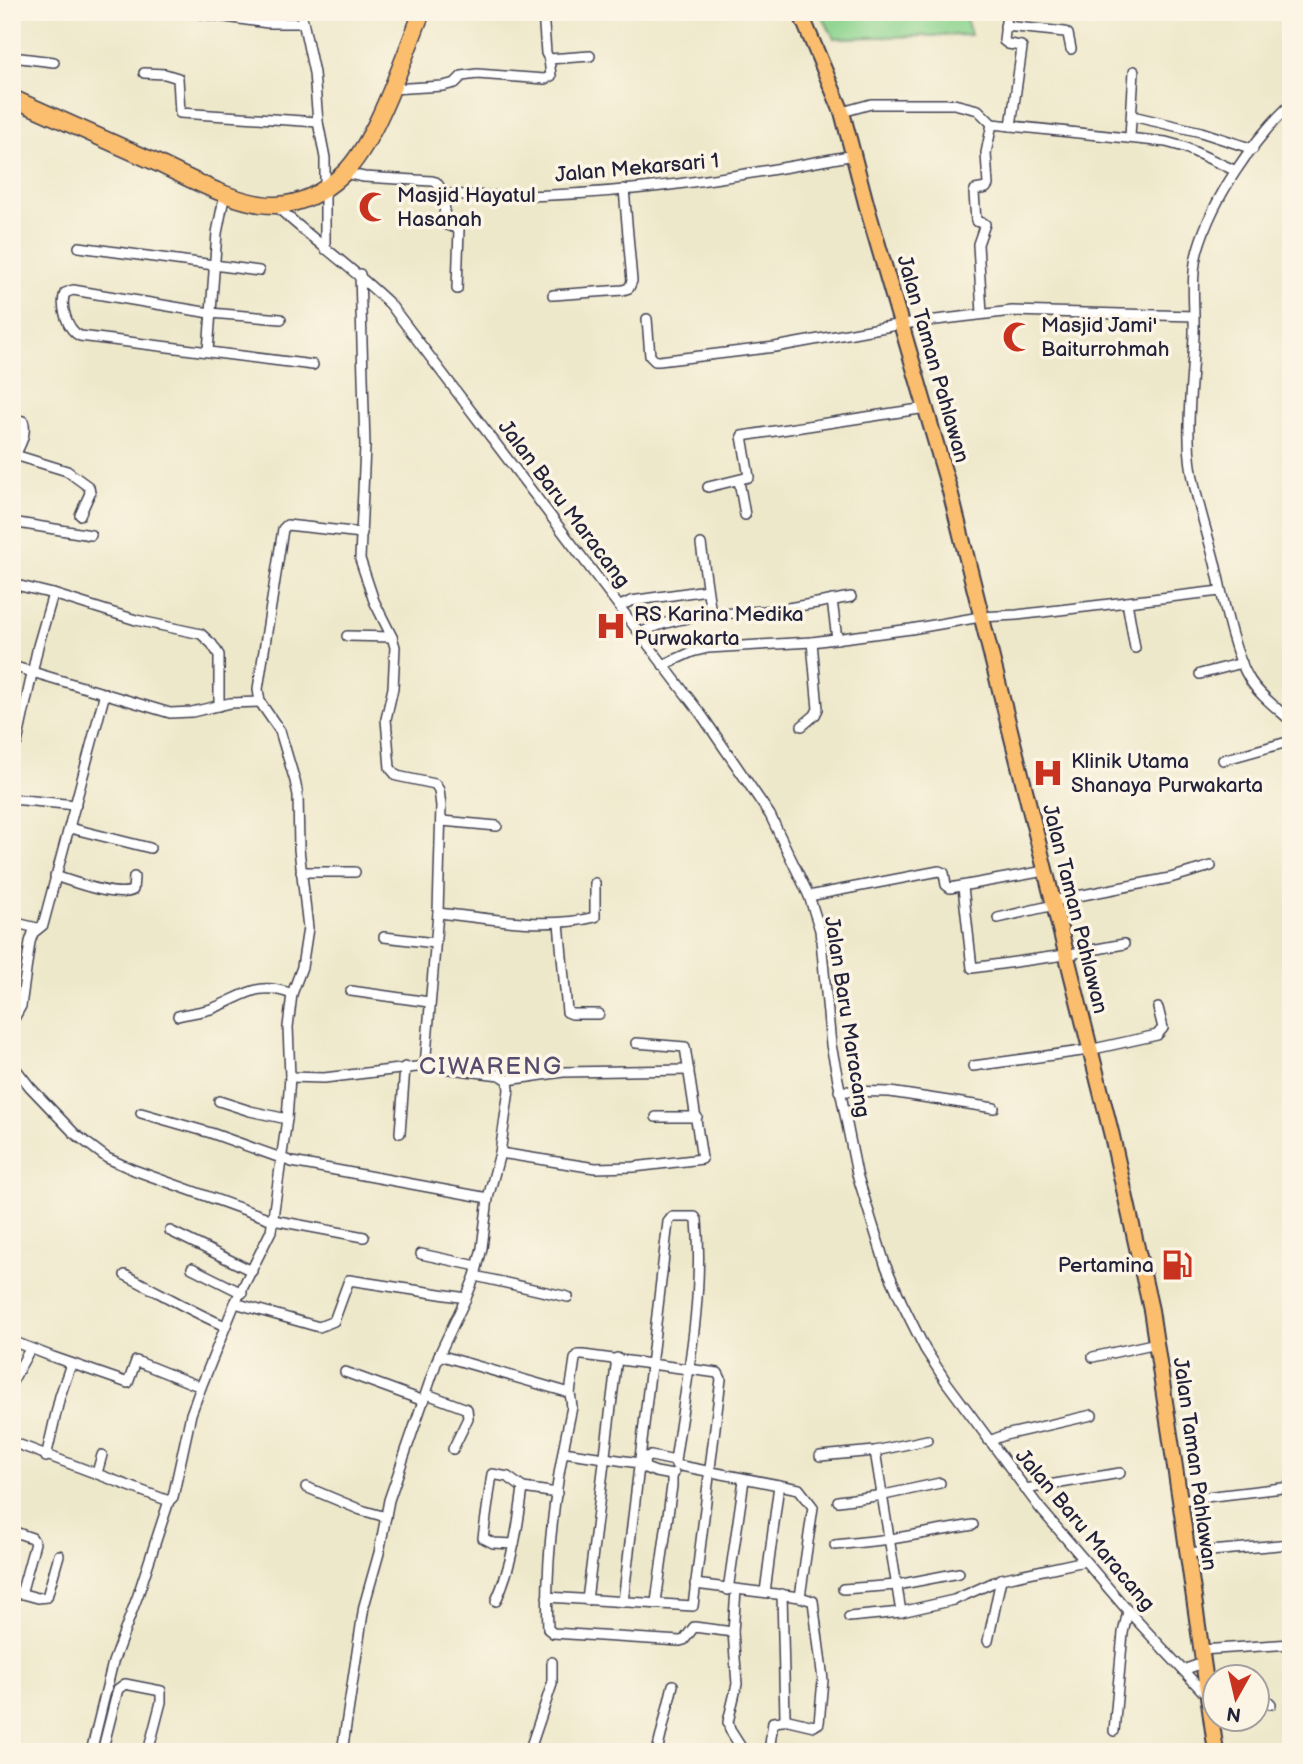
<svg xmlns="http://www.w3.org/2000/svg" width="1303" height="1764" font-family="'Balsamiq Sans',sans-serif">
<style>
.green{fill:#8dd48f;stroke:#587b65;stroke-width:2}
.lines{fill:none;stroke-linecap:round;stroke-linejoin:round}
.street-casing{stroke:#414051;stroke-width:12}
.primary-casing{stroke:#414051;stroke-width:18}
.highway-casing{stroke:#414051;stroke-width:19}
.street{stroke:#fff;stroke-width:9}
.primary{stroke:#fbbe6e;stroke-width:14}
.highway{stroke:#fbbe6e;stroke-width:16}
.labels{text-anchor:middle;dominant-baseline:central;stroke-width:7;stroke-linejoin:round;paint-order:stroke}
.street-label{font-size:21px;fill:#22223b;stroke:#fcf5e5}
.poi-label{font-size:21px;fill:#22223b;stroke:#fcf5e5;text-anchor:start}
.quarter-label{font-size:24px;letter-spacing:2px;fill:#544d70;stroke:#fcf5e5}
</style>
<rect width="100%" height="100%" fill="#fcf5e5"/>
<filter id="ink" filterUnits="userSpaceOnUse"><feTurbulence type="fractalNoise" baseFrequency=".0143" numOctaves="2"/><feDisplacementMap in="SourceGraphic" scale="14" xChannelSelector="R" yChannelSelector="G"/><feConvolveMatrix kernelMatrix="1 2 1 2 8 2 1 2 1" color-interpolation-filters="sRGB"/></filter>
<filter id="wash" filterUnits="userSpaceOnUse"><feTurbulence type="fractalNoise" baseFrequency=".00686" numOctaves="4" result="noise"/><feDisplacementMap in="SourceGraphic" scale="28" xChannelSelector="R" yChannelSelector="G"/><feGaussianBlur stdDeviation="1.57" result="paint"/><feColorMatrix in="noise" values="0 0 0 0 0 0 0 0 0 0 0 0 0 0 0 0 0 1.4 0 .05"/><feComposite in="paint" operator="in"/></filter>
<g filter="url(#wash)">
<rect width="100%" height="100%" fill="#eee8cb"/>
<path class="green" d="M820,12H964L971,35L834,38Z"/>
</g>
<g filter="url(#ink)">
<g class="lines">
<g class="street-casing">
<g id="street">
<path d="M190,12L268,23H302"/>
<path d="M301,12L314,73L318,122L325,158V249"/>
<path d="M543,12L546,53L549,59"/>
<path d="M1007,12L1004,41L1008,44L1021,46L1022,48L1011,126"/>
<path d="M1005,26L1065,32L1068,34L1071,49"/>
<path d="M12,57L54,62"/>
<path d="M144,73L165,74L178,78L180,113L318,122"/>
<path d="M391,89L443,86L455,83L462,76L477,74L545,79L551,76L549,59L590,56"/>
<path d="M1291,104C1252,141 1213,198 1198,249C1190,277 1195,306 1194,334C1193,369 1188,404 1189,439C1189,481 1205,523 1215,563C1223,597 1232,651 1250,680C1260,696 1277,708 1291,721"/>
<path d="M842,112L871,104H954L978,110L992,124L1166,142L1184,147L1234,170"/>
<path d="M1132,116L1201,132L1253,149"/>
<path d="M1130,137L1134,71"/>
<path d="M344,173L364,177L432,181L436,182L445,194C581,203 721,180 854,155"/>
<path d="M445,194L444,224L459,229L457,289"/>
<path d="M276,206C313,240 354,269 390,304L703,717L770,815L809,896L820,930L831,1045L857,1174L885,1264L902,1303L925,1349L947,1383L1039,1507L1128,1611L1206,1695"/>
<path d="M79,247L259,271"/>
<path d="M553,295L623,290L629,288L632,281L624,189"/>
<path d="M982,314L978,244L985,224L976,221L974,193L975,190L986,188L988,185L986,153L992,124"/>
<path d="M281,319L210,313L73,290L65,293C60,306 67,330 80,336L313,365"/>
<path d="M647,319L650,356L655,361H659L775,347L902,324L1012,311L1194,316"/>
<path d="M208,351L217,233L225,193"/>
<path d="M12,363H13"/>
<path d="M12,418L23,421C28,434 18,449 12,461"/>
<path d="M15,455L67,471L89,487L90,493L80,515"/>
<path d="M739,481L745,515"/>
<path d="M708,487L749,477L742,436L926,408"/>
<path d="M12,522L91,535"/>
<path d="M701,544L711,614"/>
<path d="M12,584L53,594L136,620L201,634L212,644L219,655V706"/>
<path d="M832,600L837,639"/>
<path d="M1127,602L1135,648"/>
<path d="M620,606L631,601L707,590"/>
<path d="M640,633C678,614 722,614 764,611C793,608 822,602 851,597"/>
<path d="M347,636L392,637"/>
<path d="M663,665L692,652L708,648L812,642L911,629L980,617L1017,615L1220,591"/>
<path d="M12,666L170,713L192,712L230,703L260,702"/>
<path d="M1200,674L1242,663"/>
<path d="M802,726L815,715L818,709L812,642"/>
<path d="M17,743L38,646L53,594"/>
<path d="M1223,760L1291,741"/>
<path d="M12,799L76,805"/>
<path d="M442,821L497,826"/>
<path d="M70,828L150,848"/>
<path d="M301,872H355"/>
<path d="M55,876C71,881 118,899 133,890L134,877"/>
<path d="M963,887L972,968L1065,955L1124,944"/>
<path d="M809,896L939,871L944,873L946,885L950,888L1045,871"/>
<path d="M1052,901L1170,878L1211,866"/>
<path d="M438,913C489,918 545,930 595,917V883"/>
<path d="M998,918L1054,905"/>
<path d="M12,922L37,928"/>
<path d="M559,923L567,1012L572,1014H599"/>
<path d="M384,937L435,943"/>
<path d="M351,991L429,1002"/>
<path d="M178,1016C189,1013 201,1012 211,1009C244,997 255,980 292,994"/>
<path d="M12,1022L21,1006L30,942L33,933L43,925L105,693"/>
<path d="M12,1064L30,1087L75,1134L107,1158L134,1170L273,1220L364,1237"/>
<path d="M973,1066L1089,1050L1157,1035L1163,1028L1158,1008"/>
<path d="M290,1077L324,1078L425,1066"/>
<path d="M508,1080L563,1072L689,1070"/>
<path d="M839,1091L890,1092L994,1108"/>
<path d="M219,1101L250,1111L287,1119"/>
<path d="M141,1113L211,1133L292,1162L488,1198"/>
<path d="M656,1117H697"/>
<path d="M400,1133L405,1067"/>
<path d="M500,1153L595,1168L634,1167L702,1159L685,1047L636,1043"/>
<path d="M170,1231L252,1271"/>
<path d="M421,1254L477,1266"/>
<path d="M192,1268L242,1293"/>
<path d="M125,1275C159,1292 190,1311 225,1326"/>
<path d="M475,1276L568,1297"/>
<path d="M235,1303L319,1327L334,1321L349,1280L466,1298"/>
<path d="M12,1341L53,1357L128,1383L136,1361L201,1387"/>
<path d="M439,1355L570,1393"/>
<path d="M1093,1357L1157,1343"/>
<path d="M345,1372L424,1401"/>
<path d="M12,1382L30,1349"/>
<path d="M427,1394L467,1409L468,1418L453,1449"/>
<path d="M989,1441L1005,1435L1092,1415"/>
<path d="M12,1442L169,1501"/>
<path d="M875,1451L901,1612"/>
<path d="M563,1452L639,1463L644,1462L646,1457L651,1456L675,1461L676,1465L799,1489L813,1507L800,1597"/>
<path d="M820,1456L875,1451L927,1440"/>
<path d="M46,1457L60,1396L71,1364"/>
<path d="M644,1462L645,1468L656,1472L672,1475L674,1473"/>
<path d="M97,1473L102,1455"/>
<path d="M306,1487L361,1510L386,1517"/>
<path d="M1025,1489L1120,1473"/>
<path d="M1180,1500L1291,1487"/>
<path d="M838,1501L884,1495L940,1483"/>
<path d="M12,1531L32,1538L35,1543L21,1594"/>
<path d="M514,1544L493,1543L483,1538L492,1474L508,1477L523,1488L557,1493"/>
<path d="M835,1545L891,1539L973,1525"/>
<path d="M1187,1553L1291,1544"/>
<path d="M695,1584L800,1597L813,1601L823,1680L819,1723L814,1726L784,1719"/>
<path d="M843,1589L897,1585L959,1573"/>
<path d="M728,1590L744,1480"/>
<path d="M736,1590L733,1632L737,1684L728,1722L730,1730L744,1752"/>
<path d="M12,1591L38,1598L47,1597L59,1555"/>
<path d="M765,1592L779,1485"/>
<path d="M547,1597L693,1606L721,1379L718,1373L583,1355H578L575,1359L570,1393L572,1407C556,1479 545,1556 548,1629L553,1633L680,1641L684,1640L694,1627L733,1632"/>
<path d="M587,1600L617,1358"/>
<path d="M496,1601C512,1565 518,1527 523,1488"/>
<path d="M623,1602L668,1222L672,1217H695L697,1220C704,1300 686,1382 675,1461"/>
<path d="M656,1602L672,1486V1475"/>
<path d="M849,1617L901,1612L954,1600L1001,1579L1085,1561"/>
<path d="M988,1641L1001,1579"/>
<path d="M1201,1650L1291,1644"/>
<path d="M1183,1670L1203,1663"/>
<path d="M1258,1691L1271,1704"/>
<path d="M1114,1731L1123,1633L1128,1611"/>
<path d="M91,1752L113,1662L138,1595L169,1501L173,1497L191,1414L201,1387L235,1303L271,1231L287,1119L290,1077L288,1027L292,994L302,967L308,928L299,849L298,795L295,781L280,731L260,702L258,689L283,529L287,525L362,533"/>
<path d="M102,1752L118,1689L125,1684L161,1691V1702L148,1752"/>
<path d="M342,1752L364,1606L379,1553L389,1500L439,1355L466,1298L475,1276L482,1248L488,1198L500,1153L509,1090L508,1080L500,1075L425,1066L438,913L441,806L439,790L435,784L397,776L390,768L386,719L393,688L395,647L392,637L374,601L360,559L365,446L360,274"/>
<path d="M529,1752L552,1684V1662"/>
<path d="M657,1752L673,1685"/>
<path d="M769,1752L773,1722L783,1721L785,1717L782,1594"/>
</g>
</g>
<g class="primary-casing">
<path id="primary" d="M800,12L842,112L867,207L951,495L1112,1136L1151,1310L1180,1500L1216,1752"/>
</g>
<g class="highway-casing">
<path id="highway" d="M12,98C59,119 106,140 153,161C187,177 240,207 277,205C303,204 325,191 343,174C376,143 404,56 422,12"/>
</g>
<use href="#street" class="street"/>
<use href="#primary" class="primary"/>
<use href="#highway" class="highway"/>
</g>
</g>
<defs>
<g id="mosque-bare" transform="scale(2.415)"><path d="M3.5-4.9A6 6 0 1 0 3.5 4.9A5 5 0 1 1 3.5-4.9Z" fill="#c8321e" stroke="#fcf5e5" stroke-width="2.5" paint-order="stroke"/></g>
<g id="hospital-bare" transform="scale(2.415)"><path d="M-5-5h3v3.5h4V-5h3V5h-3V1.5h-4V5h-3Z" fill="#c8321e" stroke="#fcf5e5" stroke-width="2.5" paint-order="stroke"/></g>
<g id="fuel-bare" transform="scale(2.415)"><path d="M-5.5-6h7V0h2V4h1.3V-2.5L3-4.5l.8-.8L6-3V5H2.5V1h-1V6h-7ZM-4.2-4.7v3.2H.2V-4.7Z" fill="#c8321e" stroke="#fcf5e5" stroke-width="2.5" paint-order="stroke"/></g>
</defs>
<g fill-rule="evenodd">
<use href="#mosque-bare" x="374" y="207"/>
<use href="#mosque-bare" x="1018" y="337"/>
<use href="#hospital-bare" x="611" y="626"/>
<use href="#hospital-bare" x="1048" y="773"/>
<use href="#fuel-bare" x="1177" y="1265"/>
</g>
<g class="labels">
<g class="street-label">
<text transform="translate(637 168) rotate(-5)">Jalan Mekarsari 1</text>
<text transform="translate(933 359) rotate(74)">Jalan Taman Pahlawan</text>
<text transform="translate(564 504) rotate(53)">Jalan Baru Maracang</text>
<text transform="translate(1075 909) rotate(76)">Jalan Taman Pahlawan</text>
<text transform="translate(847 1017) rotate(81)">Jalan Baru Maracang</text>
<text transform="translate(1195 1464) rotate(82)">Jalan Taman Pahlawan</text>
<text transform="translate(1085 1530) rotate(50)">Jalan Baru Maracang</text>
</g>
<g class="poi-label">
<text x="397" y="195">Masjid Hayatul<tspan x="397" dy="24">Hasanah</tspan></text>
<text x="1041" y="325">Masjid Jami'<tspan x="1041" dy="24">Baiturrohmah</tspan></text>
<text x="634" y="614">RS Karina Medika<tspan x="634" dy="24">Purwakarta</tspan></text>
<text x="1071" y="761">Klinik Utama<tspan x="1071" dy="24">Shanaya Purwakarta</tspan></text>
<text x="1154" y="1265" text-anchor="end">Pertamina</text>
</g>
<g class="quarter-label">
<text x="491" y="1066">CIWARENG</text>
</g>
</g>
<rect width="1303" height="1764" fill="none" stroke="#fcf5e5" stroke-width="42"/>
<g transform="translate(1236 1698) rotate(188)"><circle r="33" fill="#fcf5e5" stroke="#a5a1a1" stroke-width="2"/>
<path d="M0-5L12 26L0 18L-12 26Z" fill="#c8321e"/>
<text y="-10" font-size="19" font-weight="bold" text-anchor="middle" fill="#22223b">N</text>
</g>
</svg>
